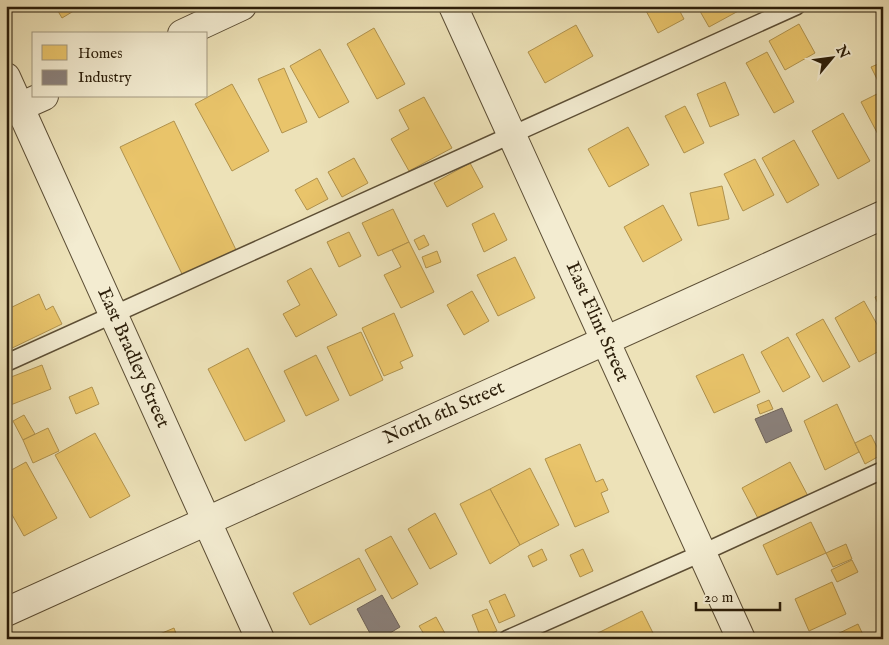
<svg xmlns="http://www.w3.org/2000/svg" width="889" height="645" font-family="'IM FELL English',serif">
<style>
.homes{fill:#e9c46a;stroke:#b0924d}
.industry{fill:#8a817c;stroke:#6e635a}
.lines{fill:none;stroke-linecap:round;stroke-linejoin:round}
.service-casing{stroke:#5c4e35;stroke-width:19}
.minor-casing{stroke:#5c4e35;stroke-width:30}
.service{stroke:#f3ecd1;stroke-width:16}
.minor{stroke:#f3ecd1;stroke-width:28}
.labels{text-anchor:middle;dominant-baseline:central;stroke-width:5;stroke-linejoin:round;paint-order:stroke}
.street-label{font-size:19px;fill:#2b1d09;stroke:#f3ecd1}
</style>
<rect width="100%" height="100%" fill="#ede2b8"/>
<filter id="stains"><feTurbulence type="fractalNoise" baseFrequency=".004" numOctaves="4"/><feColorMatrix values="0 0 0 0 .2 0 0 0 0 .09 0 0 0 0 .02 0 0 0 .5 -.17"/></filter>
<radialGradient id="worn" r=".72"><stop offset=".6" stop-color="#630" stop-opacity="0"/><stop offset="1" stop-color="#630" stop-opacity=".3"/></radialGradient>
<g class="homes">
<path d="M55,6H82L62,18Z"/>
<path d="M650,6H677L684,19L658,33L645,9Z"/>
<path d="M697,6H740L742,9L709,27Z"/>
<path d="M799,24L815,53L785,70L769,41Z"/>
<path d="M576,25L593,56L545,83L528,52Z"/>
<path d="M374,28L405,84L377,99L347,44Z"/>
<path d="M320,49L349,102L319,118L290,66Z"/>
<path d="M767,52L794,102L774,113L746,63Z"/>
<path d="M883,62V86L881,87L871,67Z"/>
<path d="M284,68L307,122L282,133L258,79Z"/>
<path d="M725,82L739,115L710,127L697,94Z"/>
<path d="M232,84L269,151L232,171L195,104Z"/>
<path d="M883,91V144L861,102Z"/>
<path d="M424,97L452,148L409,171L391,139L409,129L399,110Z"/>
<path d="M685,106L704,143L684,153L665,116Z"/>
<path d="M843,113L870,161L838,179L812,131Z"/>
<path d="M174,121L237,252L184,278L120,147Z"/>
<path d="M628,127L649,165L609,187L588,149Z"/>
<path d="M794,140L819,185L787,203L762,158Z"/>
<path d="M354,158L368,183L342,197L328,172Z"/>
<path d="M755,159L774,195L743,211L724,174Z"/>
<path d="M470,163L483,187L447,207L434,183Z"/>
<path d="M317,178L328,199L307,210L295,190Z"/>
<path d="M722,186L729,219L698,226L690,193Z"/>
<path d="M663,205L682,240L643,262L624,227Z"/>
<path d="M393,209L409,242L378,256L362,223Z"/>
<path d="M494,213L507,240L484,252L472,224Z"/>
<path d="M349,232L361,256L339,267L327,242Z"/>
<path d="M424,235L429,245L419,250L414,240Z"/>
<path d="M409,242L434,292L401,308L384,275L401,267L392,250Z"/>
<path d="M437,251L441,262L426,268L422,257Z"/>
<path d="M515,257L535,298L498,316L477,275Z"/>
<path d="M311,268L337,315L296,337L283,314L300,305L287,281Z"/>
<path d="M472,291L489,321L464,335L447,305Z"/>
<path d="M39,294L46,310L53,306L62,324L6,351V310Z"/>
<path d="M883,294V315L875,297Z"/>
<path d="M864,301L883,335V349L859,362L835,318Z"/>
<path d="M394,313L413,356L400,362L403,368L384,376L362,328Z"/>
<path d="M823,319L850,367L823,382L796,334Z"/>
<path d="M361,332L383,380L350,396L327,347Z"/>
<path d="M788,337L810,377L783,392L761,352Z"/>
<path d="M248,348L285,421L245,441L208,369Z"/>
<path d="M743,354L760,392L714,413L696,376Z"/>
<path d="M316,355L339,400L306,416L284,371Z"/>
<path d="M42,365L51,389L8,406L6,401V379Z"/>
<path d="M92,387L99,404L76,414L69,397Z"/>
<path d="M769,400L773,409L760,414L757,405Z"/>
<path d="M837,404L859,452L825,470L804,421Z"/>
<path d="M24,415L35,434L23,440L13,421Z"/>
<path d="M48,428L59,451L33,463L23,440Z"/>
<path d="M95,433L130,496L90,518L55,455Z"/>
<path d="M871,435L881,455L865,464L855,443Z"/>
<path d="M580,444L596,482L603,479L608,490L601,493L609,512L575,527L545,459Z"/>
<path d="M26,462L57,518L24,536L6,504V473Z"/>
<path d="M790,462L808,496L760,522L742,488Z"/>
<path d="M530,468L559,525L520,545L490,489Z"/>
<path d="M490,489L520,545L490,564L460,504Z"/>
<path d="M435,513L457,554L430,569L408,529Z"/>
<path d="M811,522L826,553L777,575L763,545Z"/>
<path d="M391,536L418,584L392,599L365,550Z"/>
<path d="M846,544L852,559L833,567L826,553Z"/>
<path d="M542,549L547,560L533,567L528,556Z"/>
<path d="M583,549L593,571L580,577L570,555Z"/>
<path d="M359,558L376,590L310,625L293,593Z"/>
<path d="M852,560L858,572L837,582L831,570Z"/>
<path d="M832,582L846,614L809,631L795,599Z"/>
<path d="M505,594L515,616L499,623L489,601Z"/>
<path d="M487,609L497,631L481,638L472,615Z"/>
<path d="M642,611L656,639H595L594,635Z"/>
<path d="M436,617L448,639H427L419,626Z"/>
<path d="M858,624L865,639H827Z"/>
<path d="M174,628L178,639H148Z"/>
</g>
<g class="industry">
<path d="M782,408L792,431L766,443L755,419Z"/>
<path d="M382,595L400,627L380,639H373L357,609Z"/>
</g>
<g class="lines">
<g class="service-casing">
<g id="service">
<path d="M6,363L797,6"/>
<path d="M507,639L702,553L883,470"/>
</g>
</g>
<g class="minor-casing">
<g id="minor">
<path d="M453,6L741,639"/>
<path d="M182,34L242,6"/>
<path d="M6,77L260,639"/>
<path d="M6,113L44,96"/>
<path d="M6,612L883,215"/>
</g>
</g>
<use href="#service" class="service"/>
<use href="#minor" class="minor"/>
</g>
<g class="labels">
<g class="street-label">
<text transform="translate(597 322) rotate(66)">East Flint Street</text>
<text transform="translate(133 358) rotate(66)">East Bradley Street</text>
<text transform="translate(444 413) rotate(-24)">North 6th Street</text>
</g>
</g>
<rect width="889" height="645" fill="none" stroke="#ede2b8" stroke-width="25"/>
<rect x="8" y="8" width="874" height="630" fill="none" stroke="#2b1d09" stroke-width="2.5"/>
<rect x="12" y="12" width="864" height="620" fill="none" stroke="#2b1d09"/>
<rect x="32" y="32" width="175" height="65" fill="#f3ecd1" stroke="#a39981"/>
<rect x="42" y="45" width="25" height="15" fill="#e9c46a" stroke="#a39981"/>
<text x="78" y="58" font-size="15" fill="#2b1d09">Homes</text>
<rect x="42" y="70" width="25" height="15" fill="#8a817c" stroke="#a39981"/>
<text x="78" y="82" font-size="15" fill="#2b1d09">Industry</text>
<g transform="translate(832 58) rotate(61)" stroke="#f3ecd1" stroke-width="4" paint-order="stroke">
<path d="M0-4L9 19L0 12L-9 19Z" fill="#2b1d09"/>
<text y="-8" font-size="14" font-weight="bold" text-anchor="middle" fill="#2b1d09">N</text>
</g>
<path d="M696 602v8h84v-8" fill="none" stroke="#2b1d09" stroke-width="2.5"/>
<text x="704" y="602" font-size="15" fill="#2b1d09" stroke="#f3ecd1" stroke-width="4" paint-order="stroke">20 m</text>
<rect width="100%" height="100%" filter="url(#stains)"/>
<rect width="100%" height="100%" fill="url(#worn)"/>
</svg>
